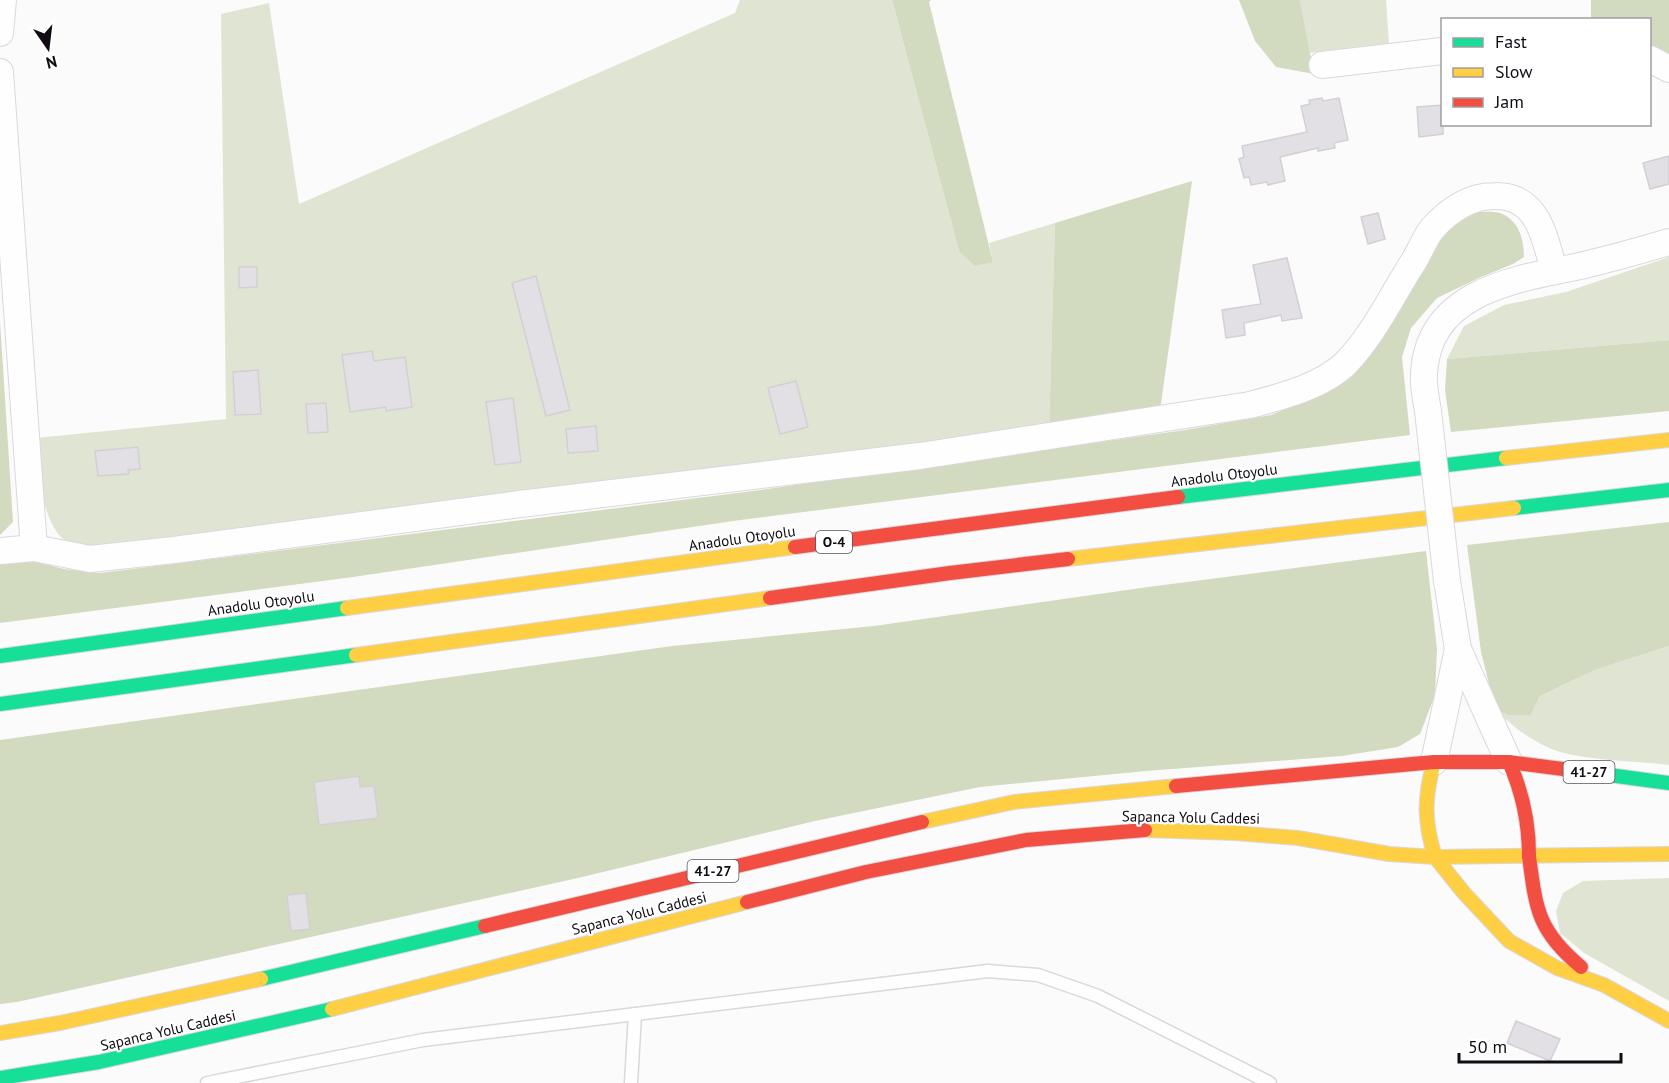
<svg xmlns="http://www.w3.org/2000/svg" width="1669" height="1083" font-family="'PT Sans',sans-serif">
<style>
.green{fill:#e0e5d3}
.forest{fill:#d2dbc0}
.building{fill:#e3e0e5;stroke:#d3cfd5;stroke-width:1.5}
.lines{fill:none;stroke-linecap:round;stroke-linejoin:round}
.lane-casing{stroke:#dbd7dd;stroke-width:15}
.street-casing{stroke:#dbd7dd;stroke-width:28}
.fast-casing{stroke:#dbd7dd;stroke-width:16}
.slow-casing{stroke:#dbd7dd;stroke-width:16}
.jam-casing{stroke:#dbd7dd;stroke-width:16}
.lane{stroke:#fefefe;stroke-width:12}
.street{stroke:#fefefe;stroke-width:26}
.fast{stroke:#16e098;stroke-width:14}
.slow{stroke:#ffcf43;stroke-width:14}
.jam{stroke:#f24e42;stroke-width:14}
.street-bridge-casing{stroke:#dbd7dd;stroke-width:28;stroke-linecap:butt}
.street-bridge{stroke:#fefefe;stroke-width:26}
.labels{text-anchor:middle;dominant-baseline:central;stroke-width:4.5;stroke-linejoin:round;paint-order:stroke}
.shield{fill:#fff;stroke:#58545a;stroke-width:1.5}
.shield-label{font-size:14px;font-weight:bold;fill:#110b14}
.street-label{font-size:15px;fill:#110b14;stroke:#fff}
</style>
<rect width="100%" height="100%" fill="#fbfbfb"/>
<g class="green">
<path d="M740,0H892L959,251L993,262L989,243L1055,223L1049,429L121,547C108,547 92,550 79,547C40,539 39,469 36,438L226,419L221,14L269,3L299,204L735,13Z"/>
<path d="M1300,0H1386L1389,45L1310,53Z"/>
<path d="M1669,257V340L1447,359L1464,326L1504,305L1566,292Z"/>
<path d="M1669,646V765C1636,761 1601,761 1568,754C1542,749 1511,727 1495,708L1531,715L1540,696L1595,670Z"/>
<path d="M1669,878V1001L1584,953L1560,933L1556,911L1563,893L1583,881Z"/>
</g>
<g class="forest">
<path d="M892,0H931L929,2L993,262L975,266L959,251Z"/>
<path d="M1239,0H1300L1314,74L1276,67L1255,41Z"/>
<path d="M1591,0H1669V57L1650,47V20L1595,19L1591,18Z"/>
<path d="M1192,181L1160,411L1049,429L1055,223Z"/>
<path d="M1475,212C1482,212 1493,211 1500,213C1519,220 1524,239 1524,257L1513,264L1481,277L1437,298L1411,328L1402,357L1410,435L733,521L353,577L0,623V562L32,561L64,569L100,573L753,491L1185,430L1271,415L1322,394L1362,365L1428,255L1448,229Z"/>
<path d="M0,321L13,522L0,535Z"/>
<path d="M1669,340V411L1451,432L1445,390L1447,359Z"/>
<path d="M1669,522V646L1595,670L1540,696L1531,715H1508L1495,708L1481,652L1467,545Z"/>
<path d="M1426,551L1437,649L1435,695L1420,734L1398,747L1342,756L1146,771L980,787L815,821L578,878L17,1002L0,1004V740L672,646L874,626L1148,587Z"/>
</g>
<g class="building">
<path d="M1322,98L1323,101L1339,98L1348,140L1334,143L1335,148L1318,151V148L1280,157L1285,181L1268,185L1267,182L1251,185L1249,177L1244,178L1239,159L1244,157L1242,146L1307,132L1301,106L1310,104L1309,100Z"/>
<path d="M1443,105V134L1419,137L1417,107Z"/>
<path d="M1669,156V184L1650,189L1643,163Z"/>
<path d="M1378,213L1385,239L1368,244L1361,217Z"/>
<path d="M1287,258L1302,318L1282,321L1281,315L1244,323L1245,335L1226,338L1222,310L1261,304L1253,265Z"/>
<path d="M239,267H257V287L239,288Z"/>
<path d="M536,276L570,410L546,416L512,283Z"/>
<path d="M372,351L374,361L405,357L412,407L386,411V407L350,412L342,355Z"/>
<path d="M258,370L261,414L235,415L233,372Z"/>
<path d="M796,381L808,427L780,434L768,388Z"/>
<path d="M513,398L521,462L495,465L486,402Z"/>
<path d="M326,403L328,432L308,433L306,404Z"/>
<path d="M596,426L598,451L568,453L566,429Z"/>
<path d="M138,447L140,469L128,470L129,474L98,476L95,451Z"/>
<path d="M359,776L360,787L374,786L378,818L319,825L314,782Z"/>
<path d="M306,893L310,929L291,931L287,895Z"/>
<path d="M1516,1021L1560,1039L1550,1061L1507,1043Z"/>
</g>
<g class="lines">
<g class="lane-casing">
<g id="lane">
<path d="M207,1083L423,1040L988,971L1038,975L1098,996L1270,1083"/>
<path d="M631,1083L635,1014"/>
</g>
</g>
<g class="street-casing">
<g id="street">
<path d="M0,33L3,0"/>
<path d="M1650,59L1669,69"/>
<path d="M1322,65L1442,51"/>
<path d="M0,72L34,548"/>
<path d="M1428,411C1426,399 1423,386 1424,374C1428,291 1516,279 1580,266C1610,259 1639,251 1669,242"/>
<path d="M0,551L34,548L90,559L174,550L520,504L920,456L1250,405C1280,397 1323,386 1346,363C1374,334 1392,295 1414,261C1420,251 1425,238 1432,229C1448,211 1469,196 1495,196C1538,195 1545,238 1554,271"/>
<path d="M1447,581L1458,649L1509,762"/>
<path d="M1434,762L1458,649"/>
</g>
</g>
<g class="fast-casing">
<g id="fast">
<path d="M1178,497L1506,458"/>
<path d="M1514,508L1669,490"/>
<path d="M0,656L347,608"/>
<path d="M0,704L356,655"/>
<path d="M1594,773L1669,783"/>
<path d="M261,979L485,926"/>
<path d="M0,1078L99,1062L332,1009"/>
</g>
</g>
<g class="slow-casing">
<g id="slow">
<path d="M1506,458L1669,440"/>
<path d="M1068,559L1514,508"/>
<path d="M347,608L795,547"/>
<path d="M356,655L770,598"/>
<path d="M1434,762C1424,798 1424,821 1435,857"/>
<path d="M922,822L1014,802L1176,786"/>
<path d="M1145,830L1235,833L1298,838L1389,854L1435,857L1669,854"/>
<path d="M1435,857L1464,893L1509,941L1557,968L1604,985L1669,1021"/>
<path d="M332,1009L747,902"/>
<path d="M0,1033L60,1023L261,979"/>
</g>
</g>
<g class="jam-casing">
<g id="jam">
<path d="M795,547L1178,497"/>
<path d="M770,598L950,573L1068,559"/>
<path d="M1509,762C1523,793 1529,822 1529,856"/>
<path d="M1176,786L1434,762H1509L1594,773"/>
<path d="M1529,856C1536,910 1538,931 1581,967"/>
<path d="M747,902L866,872L1026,840L1145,830"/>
<path d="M485,926L922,822"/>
</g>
</g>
<use href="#lane" class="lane"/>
<use href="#street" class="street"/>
<use href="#fast" class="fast"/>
<use href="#slow" class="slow"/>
<use href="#jam" class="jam"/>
<g class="street-bridge-casing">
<path id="street-bridge" d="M1428,411L1447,581"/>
</g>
<use href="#street-bridge" class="street-bridge"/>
</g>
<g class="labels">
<g class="shield">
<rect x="816" y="531" width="36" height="22" rx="4.5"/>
<rect x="1563.5" y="761" width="51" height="22" rx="4.5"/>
<rect x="687.5" y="860" width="51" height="22" rx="4.5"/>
</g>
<g class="shield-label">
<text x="834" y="542">O-4</text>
<text x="1589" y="772">41-27</text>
<text x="713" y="871">41-27</text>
</g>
<g class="street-label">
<text transform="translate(1224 475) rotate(-7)">Anadolu Otoyolu</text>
<text transform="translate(742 538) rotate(-8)">Anadolu Otoyolu</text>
<text transform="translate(261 603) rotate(-8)">Anadolu Otoyolu</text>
<text transform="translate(1191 817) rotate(1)">Sapanca Yolu Caddesi</text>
<text transform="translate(639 913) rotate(-14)">Sapanca Yolu Caddesi</text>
<text transform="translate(168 1030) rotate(-13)">Sapanca Yolu Caddesi</text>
</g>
</g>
<rect x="1441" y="18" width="210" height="108" fill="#ffffff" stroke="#a09da1" stroke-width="1.5"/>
<rect x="1453" y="38" width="30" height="9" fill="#16e098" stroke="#a09da1" stroke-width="1.5"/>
<text x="1495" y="48" font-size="18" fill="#110b14">Fast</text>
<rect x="1453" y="68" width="30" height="9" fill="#ffcf43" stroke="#a09da1" stroke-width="1.5"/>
<text x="1495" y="78" font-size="18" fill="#110b14">Slow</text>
<rect x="1453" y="98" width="30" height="9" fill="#f24e42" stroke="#a09da1" stroke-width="1.5"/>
<text x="1495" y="108" font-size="18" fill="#110b14">Jam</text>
<g transform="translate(48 48) rotate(166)" stroke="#ffffff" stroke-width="4.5" paint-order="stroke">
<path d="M0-4.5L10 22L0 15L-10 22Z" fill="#110b14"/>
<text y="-9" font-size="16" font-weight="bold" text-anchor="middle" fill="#110b14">N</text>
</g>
<path d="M1459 1053v9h162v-9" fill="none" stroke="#110b14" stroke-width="3"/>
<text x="1468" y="1053" font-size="18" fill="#110b14" stroke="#ffffff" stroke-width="4.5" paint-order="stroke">50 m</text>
</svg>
